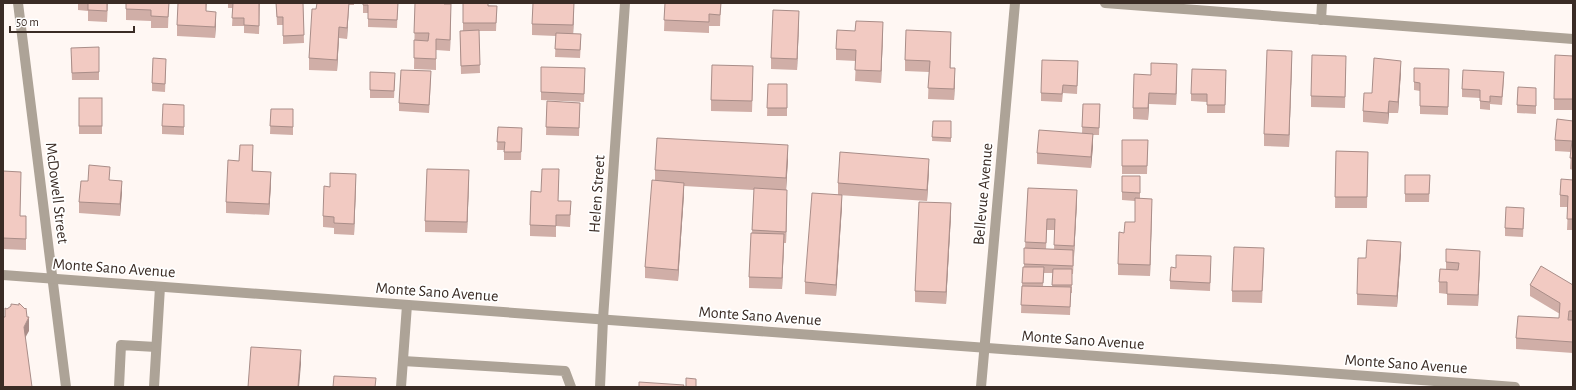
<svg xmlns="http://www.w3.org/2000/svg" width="1576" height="390" font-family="'Alegreya Sans',sans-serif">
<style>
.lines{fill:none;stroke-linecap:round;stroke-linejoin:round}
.minor{stroke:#ada397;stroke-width:10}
.wall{fill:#d0aea7;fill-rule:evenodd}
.shaded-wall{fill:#a98d88}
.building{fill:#f2cac2;stroke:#a98d88}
.labels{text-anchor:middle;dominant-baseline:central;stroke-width:3.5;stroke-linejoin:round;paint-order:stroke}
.street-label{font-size:16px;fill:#3a2c25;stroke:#fff}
</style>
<rect width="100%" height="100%" fill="#fff7f3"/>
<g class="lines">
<g class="minor">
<path d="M18,3L66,387"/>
<path d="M1105,3L1573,39"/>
<path d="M1321,20L1322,3"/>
<path d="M3,275L1515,387"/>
<path d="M403,361L565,371L571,387"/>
<path d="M119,387L121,345L156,347"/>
<path d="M154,387L160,287"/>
<path d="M401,387L407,305"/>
<path d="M600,387L603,319L625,3"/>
<path d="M981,387L1015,3"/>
</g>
</g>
<g class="wall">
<path d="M78,3H108L107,22L88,21V11L78,10Z"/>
<path d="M126,3H169L168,28H151V21L126,20Z"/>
<path d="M207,3L206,11L216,23L215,38L177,36V25Z"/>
<path d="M228,3H260L259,34L244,33V26H232L233,8H228Z"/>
<path d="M276,3H303L304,43L283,44V25H277Z"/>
<path d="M317,3H354V5H349L347,39L339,38L337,71L309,70V58L316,9Z"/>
<path d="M363,3H398L397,28L368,27V13H363Z"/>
<path d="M415,3H445L451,15L450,51L436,50V70L414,69Z"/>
<path d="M463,3L497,6L496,31H479L480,73L461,74L460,38L463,30Z"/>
<path d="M665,3H721L720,26H709V33L664,31Z"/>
<path d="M574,11L573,34L581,42L580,58L555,57L556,36L532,35V24Z"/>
<path d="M799,22L797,70L771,69V58Z"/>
<path d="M883,33L881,83L855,81L856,61L836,60V49Z"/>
<path d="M951,43L950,68L955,79L954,100L928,99L929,72L905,71V60Z"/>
<path d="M71,56L99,72V80H72Z"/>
<path d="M1573,56V110H1554V99Z"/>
<path d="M1292,62L1289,147L1264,146V134Z"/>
<path d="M166,67L165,92L152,91V83Z"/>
<path d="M541,67L585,76L584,102L541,100Z"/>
<path d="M1346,67L1345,108L1311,107V96Z"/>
<path d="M1414,68L1449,69L1448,115L1420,114V91L1414,90Z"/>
<path d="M1078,69L1077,94L1063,93L1062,102L1041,101V93Z"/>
<path d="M370,72L395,80L394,98H370Z"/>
<path d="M1401,72L1398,113H1389L1388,124L1363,122V111Z"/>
<path d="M1151,75L1177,76L1176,105L1149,104L1148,120L1133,119V108Z"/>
<path d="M753,77L752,112L711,111V100Z"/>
<path d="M1226,78L1225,113H1207V102L1191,101V94Z"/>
<path d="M431,79L429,113L399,111V103Z"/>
<path d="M1504,80L1502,105L1490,104V110L1480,109V98L1462,97V89Z"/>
<path d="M768,84H787V116H767Z"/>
<path d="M1536,96V114L1517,113V105Z"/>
<rect x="79" y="98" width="23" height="36"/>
<path d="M547,101L580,103L579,136L546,135Z"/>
<path d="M1083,104H1100L1099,135H1093V146L1091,168L1037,164V153L1082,133Z"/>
<path d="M184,105V135L162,134V126Z"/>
<path d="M271,109H293V135L270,134Z"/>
<path d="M933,121H951V142L932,141Z"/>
<path d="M1573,121V170L1570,169L1571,152L1555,151V140Z"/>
<path d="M498,127L522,128L521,160H504V150H497Z"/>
<path d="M1122,140H1148L1147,174H1122Z"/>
<path d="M1336,151L1368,152L1367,208H1335Z"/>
<path d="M253,156V171L271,183L269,215L226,213V202L239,161Z"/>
<path d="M788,159L786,190L787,201L786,243H784L782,289L749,288V277L752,233L754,190L684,186V194L678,281L645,278V267L655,181V170Z"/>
<path d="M929,170L927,201L838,195V183Z"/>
<path d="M3,171L20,216H26V250L3,249Z"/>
<path d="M1405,175H1430L1429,202H1405Z"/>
<path d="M1122,176H1140V198L1152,210L1150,276L1118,275V264L1124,233L1135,222V201L1122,200Z"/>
<path d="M109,180L122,192L120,216L79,213V202L88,181Z"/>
<path d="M559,180L558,201H571L570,227L556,226V237L530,236V225L541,192Z"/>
<path d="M1573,180V230H1567L1568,207H1560V195Z"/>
<path d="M469,181L467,233L425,232V221Z"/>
<path d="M356,185L354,235L334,234V228L323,227V216L330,187Z"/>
<path d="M1028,188L1077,201L1073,274H1072V293H1071L1070,315L1021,313L1022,286L1023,267H1024V248H1025ZM1047,230H1055L1054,249H1046ZM1044,273H1053L1052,286H1043Z"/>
<path d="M842,206L836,296L805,294V282Z"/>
<path d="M951,215L946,304L915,302V291Z"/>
<path d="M1524,216L1523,237L1505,236V228Z"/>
<path d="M1446,249L1480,262L1478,306L1447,305V294L1439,293V282L1446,269Z"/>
<path d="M1401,253L1397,307L1357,305V294L1366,258Z"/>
<path d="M1264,259L1262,303L1232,302V291Z"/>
<path d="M1211,264L1210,291L1170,289V281L1176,268Z"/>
<path d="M1530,285H1573V353L1516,349V338L1559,318L1560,314L1530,296Z"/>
</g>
<g class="shaded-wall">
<path d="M349,3L347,39V28Z"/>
<path d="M574,3V11L573,37V25Z"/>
<path d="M451,4V15L450,51V40Z"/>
<path d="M799,11V22L797,70V59Z"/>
<path d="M216,12V23L215,38V27Z"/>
<path d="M883,22V33L881,83V71Z"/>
<path d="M339,27V38L337,71V60Z"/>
<path d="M951,32V43L950,79V68Z"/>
<path d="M1292,51V62L1289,147V135Z"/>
<path d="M1401,61V72L1398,113V102Z"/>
<path d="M1177,64V76L1176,105V94Z"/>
<path d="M955,68V79L954,100V89Z"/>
<path d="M1149,93V104L1148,120V108Z"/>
<path d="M1389,101V113L1388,124V113Z"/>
<path d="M1093,134V146L1091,168V157Z"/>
<path d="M788,145V159L786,191V178Z"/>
<path d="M929,159V170L927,201V190Z"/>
<path d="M469,170V181L467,233V222Z"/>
<path d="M271,172V183L269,215V204Z"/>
<path d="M356,174V185L354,235V224Z"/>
<path d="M122,181V192L120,216V204Z"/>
<path d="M684,183V194L678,281V270Z"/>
<path d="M787,190V201L786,243V232Z"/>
<path d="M1077,190V201L1074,257V246Z"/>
<path d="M842,195V206L836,296V285Z"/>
<path d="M1152,199V210L1150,276V265Z"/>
<path d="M951,203V215L946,304V292Z"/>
<path d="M784,234V245L782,289V278Z"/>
<path d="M1401,242V253L1397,307V296Z"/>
<path d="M1480,251V262L1478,306V295Z"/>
<path d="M29,317V331L24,340V327Z"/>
<path d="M301,350V364L299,387H298Z"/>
</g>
<g class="building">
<path d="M88,3H107V11L88,10Z"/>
<path d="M126,3H169L168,17L151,16V10L126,9Z"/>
<path d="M178,3H206V11L216,12L215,27L177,25Z"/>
<path d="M233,3H259V26L244,25V18H232Z"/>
<path d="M276,3H303L304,35L283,36V17H277Z"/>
<path d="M317,3H349L347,28L339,27L337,60L309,58L312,9H316Z"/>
<path d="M363,3H398L397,20L368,19V5H363Z"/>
<path d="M415,3H444V4H451L450,40L436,39V59L414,58V40L428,41L429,33H414Z"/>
<path d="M463,3H488V6H497L496,23H463Z"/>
<path d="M533,3H574L573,25L532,24Z"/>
<path d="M665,3H721L720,15L709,14V22L664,20Z"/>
<path d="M773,10L799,11L797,59L771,58Z"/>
<path d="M856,21L883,22L881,71L855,70L856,50L836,49L837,30L855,31Z"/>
<path d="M479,30L480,65L461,66L460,31Z"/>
<path d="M906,30L951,32L950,68H955L954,89L928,88L930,61L905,60Z"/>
<path d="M556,33L581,34L580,50L555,49Z"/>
<path d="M99,47V72L72,73L71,48Z"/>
<path d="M1267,50L1292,51L1289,135L1264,134Z"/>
<path d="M1312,55L1346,56L1345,97L1311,96Z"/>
<path d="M1555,55L1573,56V99H1554Z"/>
<path d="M153,58L166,59L165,84L152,83Z"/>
<path d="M1374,58L1401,61L1398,102L1389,101L1388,113L1363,111L1364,93H1372Z"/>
<path d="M1042,60L1078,61L1077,86L1063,85L1062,94L1041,93Z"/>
<path d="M1151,63L1177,64L1176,94L1149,93L1148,108H1133L1134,74L1151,75Z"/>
<path d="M712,65L753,66L752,101L711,100Z"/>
<path d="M541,67L585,68L584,94L541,92Z"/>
<path d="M1414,68L1449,69L1448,107L1420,106V83L1414,82Z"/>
<path d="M1192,69L1226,70L1225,105H1207V94H1191Z"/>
<path d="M401,70L431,71L429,105L399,103Z"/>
<path d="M1463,70L1504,72L1502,97L1490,96V102L1480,101V90L1462,89Z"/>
<path d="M370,72L395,73L394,91L370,90Z"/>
<path d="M768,84H787V108H767Z"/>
<path d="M1518,87L1536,88V106L1517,105Z"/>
<rect x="79" y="98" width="23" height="28"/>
<path d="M547,101L580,103L579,128L546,127Z"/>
<path d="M163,104L184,105V127L162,126Z"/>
<path d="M1083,104H1100L1099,128L1082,127Z"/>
<path d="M271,109H293V127L270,126Z"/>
<path d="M1557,119L1573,121V158H1570L1572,141L1555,140Z"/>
<path d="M933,121H951V138L932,137Z"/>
<path d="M498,127L522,128L521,152H504L505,142H497Z"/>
<path d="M1039,130L1093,134L1091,157L1037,153Z"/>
<path d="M657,138L788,145L786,178L655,170Z"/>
<path d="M1122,140H1148L1147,166H1122Z"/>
<path d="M240,145H253L252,171L271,172L269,204L226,202L228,160L239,161Z"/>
<path d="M1336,151L1368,152L1367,197H1335Z"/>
<path d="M840,152L929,159L927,190L838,183Z"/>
<path d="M89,165L110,167L109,180L122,181L120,204L79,202L81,181H88Z"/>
<path d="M427,169L469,170L467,222L425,221Z"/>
<path d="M542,169H559L558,201H571L570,215H556V226L530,225L531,191L541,192Z"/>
<path d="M3,171L21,172L20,216H26V239L3,238Z"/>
<path d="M330,173L356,174L354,224L334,223V217L323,216L324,186L330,187Z"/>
<path d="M1405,175H1430L1429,194H1405Z"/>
<path d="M1122,176H1140V193L1122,192Z"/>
<path d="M1561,179L1573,180V219H1567L1568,196L1560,195Z"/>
<path d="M652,180L684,183L678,270L645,267Z"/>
<path d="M754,188L787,190L786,232L752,230Z"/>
<path d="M1028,188L1077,190L1074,246L1054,245L1055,219H1047L1046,243L1025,242Z"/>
<path d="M812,193L842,195L836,285L805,282Z"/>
<path d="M1135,198L1152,199L1150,265L1118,264L1119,232L1124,233L1125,222H1135Z"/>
<path d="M919,202L951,203L946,292L915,291Z"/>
<path d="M1506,207L1524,208L1523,229L1505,228Z"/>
<path d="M751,233L784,234L782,278L749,277Z"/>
<path d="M1367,240L1401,242L1397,296L1357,294L1358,258H1366Z"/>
<path d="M1234,247L1264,248L1262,291H1232Z"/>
<path d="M1024,248L1073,250V266L1024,264Z"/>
<path d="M1446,249L1480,251L1478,295L1447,294V282H1439L1440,269L1458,270L1459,263L1446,262Z"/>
<path d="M1176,255L1211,256L1210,283L1170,281L1171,267L1176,268Z"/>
<path d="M1541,266L1573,285V311H1569L1568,320H1573V342L1516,338L1518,316L1559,318L1560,303L1530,285Z"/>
<path d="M1023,267H1044L1043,283H1022Z"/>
<path d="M1053,269H1072V285H1052Z"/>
<path d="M1022,286L1071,287L1070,307L1021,305Z"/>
<path d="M19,303L25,309L26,308L27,317H29L24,327L32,387H3V317H5V308L7,309L11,306V304L19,305Z"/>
<path d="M251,347L301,350L298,387H248Z"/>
<path d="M334,376L376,378L375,387H333Z"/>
<path d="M686,378L696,379V387H686Z"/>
<path d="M639,382L684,385L683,387H639Z"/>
</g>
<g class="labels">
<g class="street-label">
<text transform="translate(57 193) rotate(83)">McDowell Street</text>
<text transform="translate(597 194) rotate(-86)">Helen Street</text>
<text transform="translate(983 194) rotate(-85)">Bellevue Avenue</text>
<text transform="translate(114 268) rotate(4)">Monte Sano Avenue</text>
<text transform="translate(437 292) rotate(4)">Monte Sano Avenue</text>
<text transform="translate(760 316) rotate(4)">Monte Sano Avenue</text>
<text transform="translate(1083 340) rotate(4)">Monte Sano Avenue</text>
<text transform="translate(1406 364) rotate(4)">Monte Sano Avenue</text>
</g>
</g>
<rect width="1576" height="390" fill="none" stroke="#3a2c25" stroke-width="8"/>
<path d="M10 26v6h124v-6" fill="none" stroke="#3a2c25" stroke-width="2"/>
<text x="16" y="26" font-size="12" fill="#3a2c25" stroke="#ffffff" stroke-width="3" paint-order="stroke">50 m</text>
</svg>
